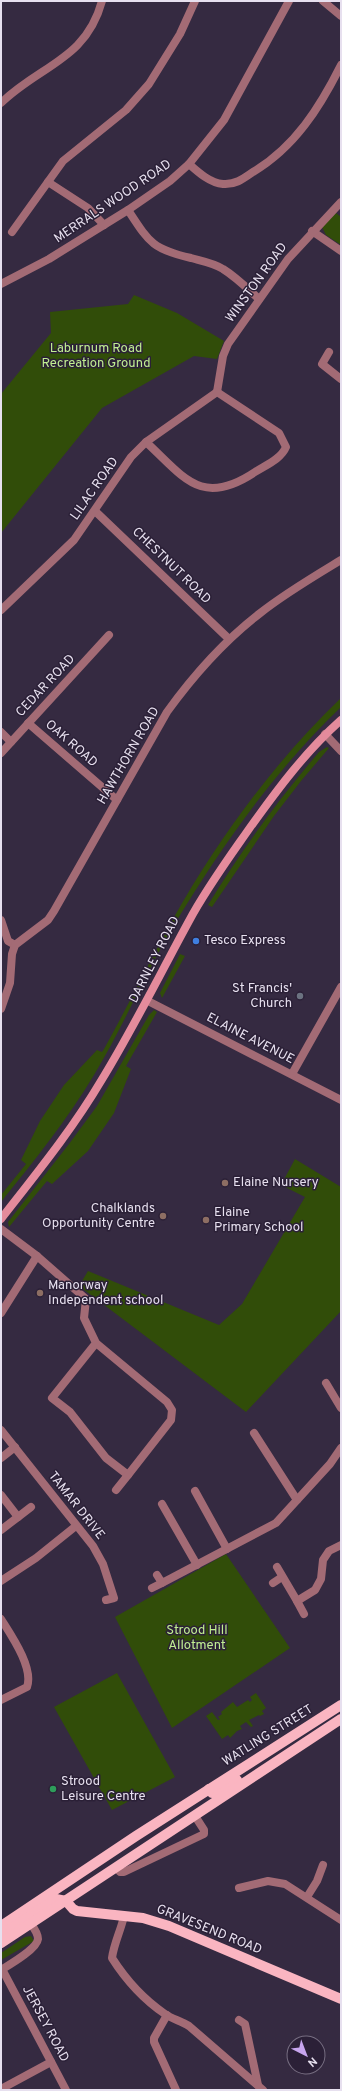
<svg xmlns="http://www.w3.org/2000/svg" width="342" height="2091" font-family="Overpass,sans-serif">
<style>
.green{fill:#314d09}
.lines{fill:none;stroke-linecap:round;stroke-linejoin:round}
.street{stroke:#a36b75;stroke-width:8}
.secondary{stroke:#e48b9c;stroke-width:8}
.primary{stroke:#fab5c1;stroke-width:10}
.shop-dot{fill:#3f7fe0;stroke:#2b2037;stroke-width:1.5}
.worship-dot{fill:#6b7280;stroke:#2b2037;stroke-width:1.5}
.education-dot{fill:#8d6e63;stroke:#2b2037;stroke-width:1.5}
.leisure-dot{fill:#2e9e5b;stroke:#2b2037;stroke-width:1.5}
.labels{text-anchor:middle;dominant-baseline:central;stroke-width:3;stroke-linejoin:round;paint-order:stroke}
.street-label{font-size:13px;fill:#e7e0ef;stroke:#2b2037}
.park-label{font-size:13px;fill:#c0ee91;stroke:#2b2037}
.poi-label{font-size:13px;fill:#e7e0ef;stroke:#2b2037;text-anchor:start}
</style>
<rect width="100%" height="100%" fill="#352a41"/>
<g class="green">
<path d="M336,213L341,217V245L326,235L322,227Z"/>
<path d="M134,295L177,313L224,341L217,359L194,356L102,408L1,533V394L51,333L50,312L128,304Z"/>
<path d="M341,698V707C275,770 221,847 174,925C145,974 123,1027 94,1075C67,1120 34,1161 1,1202V1195L26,1164L21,1160L40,1121L64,1085L97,1050L102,1052L104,1049C128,1006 149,962 173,919C218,839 275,761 341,698Z"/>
<path d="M327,747L329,748L301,781L274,816L212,907L208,905C241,851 278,800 319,752Z"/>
<path d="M180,954L185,956L162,998L160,993Z"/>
<path d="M154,1010L157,1012L126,1066L131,1069L114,1113L88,1151L52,1184L47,1181L9,1227L8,1222L69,1144L97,1106L149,1015Z"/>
<path d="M295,1159L341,1187V1311L246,1412L79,1286L88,1271L219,1325L242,1304L305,1197L281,1185Z"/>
<path d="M226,1554L290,1648L172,1728L115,1617Z"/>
<path d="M117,1673L175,1777L112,1810L54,1707Z"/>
<path d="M256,1693L266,1708L262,1711L264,1714L260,1716L259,1715L249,1720L253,1726L251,1727L246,1722L240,1726L242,1729L237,1731L230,1738L228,1735L222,1739L206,1716L212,1712L218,1720L220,1719L218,1717L222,1714L221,1712L233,1702L237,1707L248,1700L250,1702L252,1700L250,1697Z"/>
<path d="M31,1936L34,1941L1,1960V1953L25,1937Z"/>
</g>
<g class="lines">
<g class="street">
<path d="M323,1L341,16"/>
<path d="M1,103C40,65 86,60 102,1"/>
<path d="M189,164C198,172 210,183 223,184C235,185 243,179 253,172C295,147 320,107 341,65"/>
<path d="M48,182L88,208L104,225"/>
<path d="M128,210C149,242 152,249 191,258C202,261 214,263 223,269C236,277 248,289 259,299"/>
<path d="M312,231L341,251"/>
<path d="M12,232L63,161L126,110L149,84L180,34L195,1"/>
<path d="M1,284L49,259L128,210L170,181L189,164L224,120L289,1"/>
<path d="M329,352L322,364L341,379"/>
<path d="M217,392L223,356L228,344L288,259L341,202"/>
<path d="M146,442C184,477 201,508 255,472C266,465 281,459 286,447L279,433L217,392"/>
<path d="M95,511L229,639"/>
<path d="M1,610L74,540L131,457L146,442L217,392"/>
<path d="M28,723L117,800"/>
<path d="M1,732L11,742"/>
<path d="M325,734L341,751"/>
<path d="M1,753L109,635"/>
<path d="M1,920L8,941L15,945"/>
<path d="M148,1001L341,1100"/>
<path d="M1,1009L10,983L12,954L15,945L48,920L54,911L167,712C193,676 223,642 259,614C284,594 313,577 341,560"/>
<path d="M292,1074L341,987"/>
<path d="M1,1229L37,1256L86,1299L84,1318L96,1343L167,1402L172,1410L171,1420L128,1475L106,1458L70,1412L52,1398L96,1343"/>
<path d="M1,1313L37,1256"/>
<path d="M326,1383L341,1408"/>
<path d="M1,1430L93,1546L103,1564L114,1598L106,1600"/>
<path d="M254,1433L297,1500"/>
<path d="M1,1458L15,1447"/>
<path d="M116,1490L128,1475"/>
<path d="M195,1491L227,1549"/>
<path d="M1,1495L18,1517L1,1530"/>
<path d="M162,1504L197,1565"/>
<path d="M18,1517L31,1507"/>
<path d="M277,1567L297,1601L315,1590L321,1579L323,1560L329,1551L341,1545"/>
<path d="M157,1575L162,1583L276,1523L330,1464L341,1448"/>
<path d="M1,1581L36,1558L76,1526"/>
<path d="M273,1583L282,1577"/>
<path d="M152,1588L162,1583"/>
<path d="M297,1601L304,1614"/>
<path d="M1,1619C11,1635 34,1668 27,1687L1,1700"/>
<path d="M116,1868L120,1872H124L204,1834V1830L195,1816"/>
<path d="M239,1888L268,1881L285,1884L341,1920"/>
<path d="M307,1897L317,1881L323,1865"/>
<path d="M124,1916C121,1930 114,1943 112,1958C126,1980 143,1999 165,2014C172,2019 181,2021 189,2026L263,2090"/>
<path d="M2,1969L66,2090"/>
<path d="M1,1970C9,1965 37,1949 38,1939C38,1934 34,1928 31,1924"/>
<path d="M167,2015L154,2038V2042L176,2090"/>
<path d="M239,2020L245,2024L258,2085"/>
<path d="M1,2089L51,2062"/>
</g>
<path class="secondary" d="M1,1219C36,1174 72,1130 101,1081C133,1029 160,974 189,921C206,889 228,859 249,829C277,790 305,752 341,720"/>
<g class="primary">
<path d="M209,1789L212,1793H218L237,1780"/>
<path d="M66,1901L73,1909L77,1911L143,1918L169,1926L341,1999"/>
<path d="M1,1926L136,1836L341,1705"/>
<path d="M1,1935L56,1899L66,1901"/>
<path d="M1,1943L341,1719"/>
</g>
</g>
<circle class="shop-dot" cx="196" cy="941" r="4"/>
<circle class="worship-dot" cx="300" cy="996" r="4"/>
<g class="education-dot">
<circle cx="225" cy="1183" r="4"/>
<circle cx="163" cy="1216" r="4"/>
<circle cx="206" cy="1220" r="4"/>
<circle cx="40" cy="1293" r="4"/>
</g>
<circle class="leisure-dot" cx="53" cy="1789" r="4"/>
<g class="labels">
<g class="street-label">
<text transform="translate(113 202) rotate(-34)">MERRALS WOOD ROAD</text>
<text transform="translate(257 283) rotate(-54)">WINSTON ROAD</text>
<text transform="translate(95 489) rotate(-55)">LILAC ROAD</text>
<text transform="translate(171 566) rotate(44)">CHESTNUT ROAD</text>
<text transform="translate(46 686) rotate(-47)">CEDAR ROAD</text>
<text transform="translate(71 744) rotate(41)">OAK ROAD</text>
<text transform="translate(129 756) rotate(-60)">HAWTHORN ROAD</text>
<text transform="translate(155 960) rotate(-63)">DARNLEY ROAD</text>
<text transform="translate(250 1039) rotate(27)">ELAINE AVENUE</text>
<text transform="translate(76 1506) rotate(52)">TAMAR DRIVE</text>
<text transform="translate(268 1736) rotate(-32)">WATLING STREET</text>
<text transform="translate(209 1930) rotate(22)">GRAVESEND ROAD</text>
<text transform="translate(45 2024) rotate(62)">JERSEY ROAD</text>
</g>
<g class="park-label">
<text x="96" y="349">Laburnum Road<tspan x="96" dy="15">Recreation Ground</tspan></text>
<text x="197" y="1631">Strood Hill<tspan x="197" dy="15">Allotment</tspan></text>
</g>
<g class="poi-label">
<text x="204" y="941">Tesco Express</text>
<text x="292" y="989" text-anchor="end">St Francis'<tspan x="292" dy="15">Church</tspan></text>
<text x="233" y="1183">Elaine Nursery</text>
<text x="155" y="1209" text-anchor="end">Chalklands<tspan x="155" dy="15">Opportunity Centre</tspan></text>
<text x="214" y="1213">Elaine<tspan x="214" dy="15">Primary School</tspan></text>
<text x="48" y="1286">Manorway<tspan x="48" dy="15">Independent school</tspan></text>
<text x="61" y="1782">Strood<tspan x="61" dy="15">Leisure Centre</tspan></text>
</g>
</g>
<rect width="342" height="2091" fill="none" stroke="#e7e0ef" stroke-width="4"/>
<g transform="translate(306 2055) rotate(138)"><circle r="19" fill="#2b2037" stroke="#766d81"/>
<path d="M0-3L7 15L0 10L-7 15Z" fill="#c8a6ef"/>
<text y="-6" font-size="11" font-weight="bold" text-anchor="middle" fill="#e7e0ef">N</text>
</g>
</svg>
